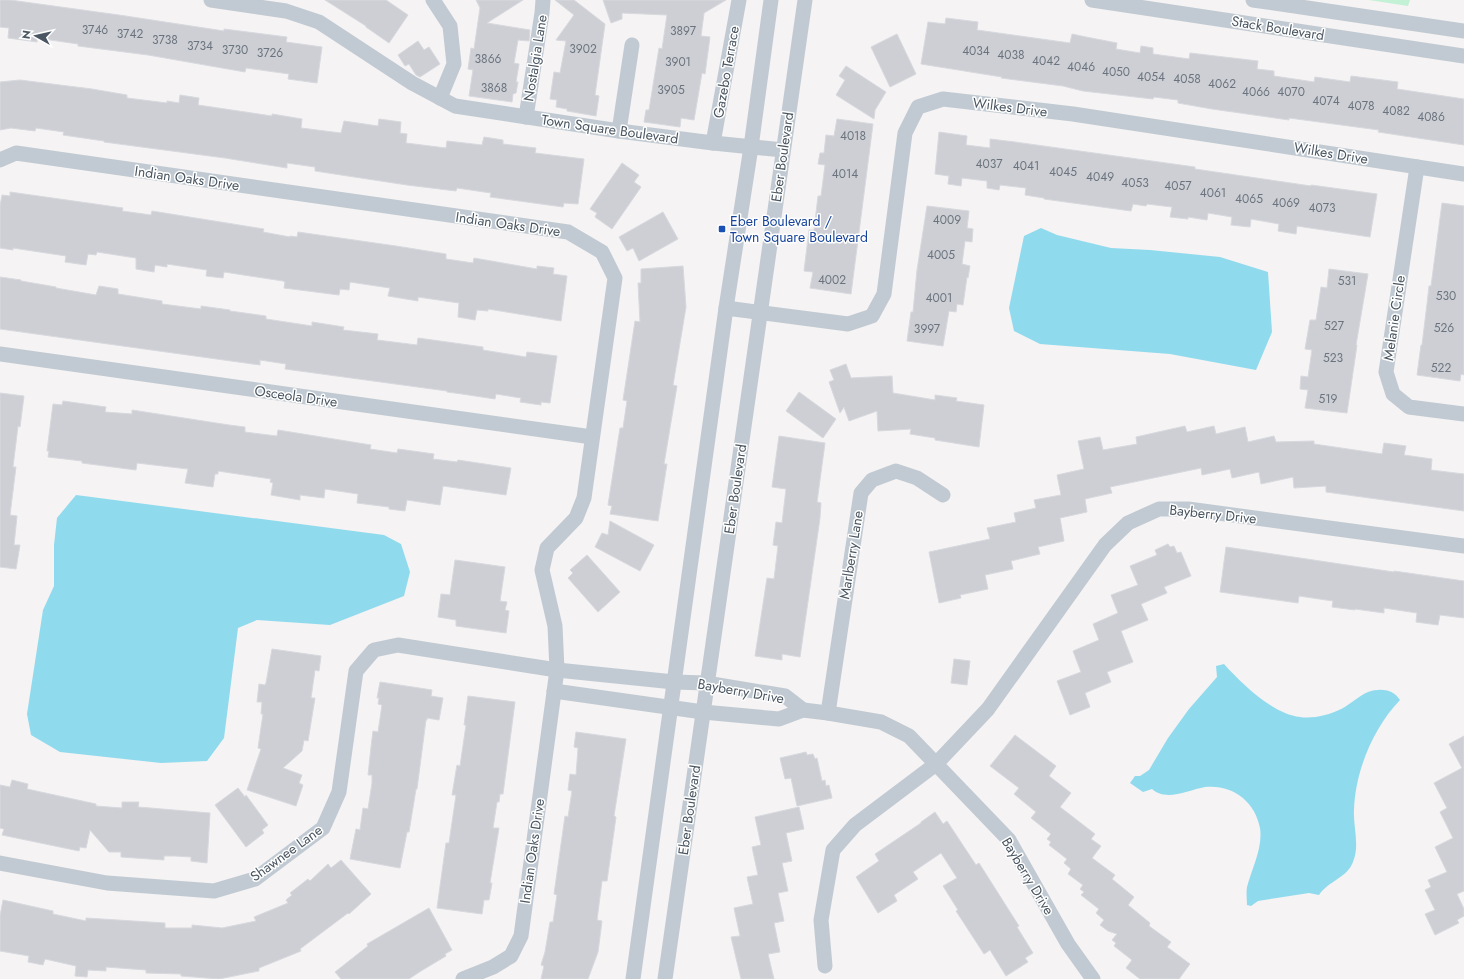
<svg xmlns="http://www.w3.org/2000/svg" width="1464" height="979" font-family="Jost,sans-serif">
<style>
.green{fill:#c3f1d5}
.water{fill:#90daee}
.building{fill:#cdcfd5;stroke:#d7d9de}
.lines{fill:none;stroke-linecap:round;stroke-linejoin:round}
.minor{stroke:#c1cad2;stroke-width:15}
.transit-dot{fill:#1a4fb4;stroke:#fff;stroke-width:1.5}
.labels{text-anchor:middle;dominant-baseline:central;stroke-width:3;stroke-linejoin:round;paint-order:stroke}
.number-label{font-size:12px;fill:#6b747e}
.street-label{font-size:14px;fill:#4a5661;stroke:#fff}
.transit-label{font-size:14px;fill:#164399;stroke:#fff;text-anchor:start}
</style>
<rect width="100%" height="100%" fill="#f5f3f3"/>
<path class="green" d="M1369,0H1410L1408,6Z"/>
<g class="water">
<path d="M1041,228L1057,235L1111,248L1150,250L1220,257L1268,272L1272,332L1256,370L1170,354L1040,344L1014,331L1009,308L1024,236Z"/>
<path d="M76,495L384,535L401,544L410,572L404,596L330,625L257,620L238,628L224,738L207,761L161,763L60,752L31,735L27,714L43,610L54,586V545L57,518Z"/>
<path d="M1224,664C1242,684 1273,714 1300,717C1313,719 1328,715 1339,710C1349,706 1358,696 1368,692C1380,688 1393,689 1400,700C1373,728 1355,772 1354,810C1353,827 1360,845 1353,862C1347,878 1328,881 1319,895L1309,893L1258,901L1251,906L1247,905C1247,900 1246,893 1247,887C1252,868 1263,848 1260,828C1255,801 1232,784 1205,787C1188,790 1166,802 1152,789L1143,792L1130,783L1135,776H1140L1149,770L1168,738L1189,709L1217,677L1216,666Z"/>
</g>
<g class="building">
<path d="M0,0H10L119,15L224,31V29L287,37L286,42L322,47L317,83L288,79L289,74L246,68L245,72L148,55L78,46V44L37,38V42L8,38L9,28L0,27Z"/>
<path d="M325,0H386L408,15L389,43L366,27V26Z"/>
<path d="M476,0H523L487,23L530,30L529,41L518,40L514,63L519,64L516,82H518L516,93L513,94L512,102L469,96L473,70L468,69L471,48L474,49L480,8Z"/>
<path d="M555,0H574L605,24L595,95L599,96L596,116L567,111V109L556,107L557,100L550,99L554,72L560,73L566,41L556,40L574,15Z"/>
<path d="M603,0H726L704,13L701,36L710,37L705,74L702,73L694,120L681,118L680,127L644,122L646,110H649L659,48L662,49L667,15L622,13V19L611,23Z"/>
<path d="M946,18L978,22L977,30L1070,43L1072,34L1086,37L1117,43L1116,49L1140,53L1141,46L1153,48V54L1189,59L1190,53L1258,61L1257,69L1274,71V76L1314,82L1315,77L1350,82L1351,76L1398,82L1397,89L1464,99V145L1378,132L1379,130L1289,118V120L1212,109L1178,103V100L1154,97L1153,99L1083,91L1063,86L1001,78L1002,77L921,64L928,22L945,24Z"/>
<path d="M897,34L916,74L890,87L871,47Z"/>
<path d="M418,41L424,50L429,47L440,64L420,77L416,75L409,64L405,66L398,55Z"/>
<path d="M846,66L886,92L875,110L874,119L836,95L845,80L839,76Z"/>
<path d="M20,80L92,89L127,95V98L167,103V101L179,103L180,95L199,98L198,105L272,116V114L302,119L301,128L341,133L344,121L378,126L379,119L401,122L400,133L407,134L406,143L446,148L447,141L482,145L484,137L503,140V144L536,148L535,153L584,159L578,204L564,203L563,207L490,197L491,193L457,188L456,191L407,185L315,171V167L287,163V168L225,158L104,142V141L63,135L64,132L36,128L35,131L11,128L0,130V82Z"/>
<path d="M837,119L873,124L851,294L810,288L813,272L804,271L809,230H814L818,196H821L825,165L818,164L820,153H824L826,135L834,136Z"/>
<path d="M939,132L967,136L966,145L990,148V139L1015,142L1195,167V169L1311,186V185L1377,194L1370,237L1297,226L1296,234L1278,231L1279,224L1251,219L1250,227L1231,225L1232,217L1208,213L1207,220L1188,217V219L1170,217L1172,207L1147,204L1146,206L1133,204L1131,211L1044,199V198L1025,195L1026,188L1000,185L999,190L987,188V181L962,178L961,186L948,184L949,176L935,174Z"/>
<path d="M622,163L639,175L634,182L641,187L612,229L595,217L597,213L590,209Z"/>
<path d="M10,192L123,208L122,211L151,215L152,211L264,229L263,232L290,237V236L297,237L298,232L396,246L446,254V259L473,263L474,258L537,269V266L554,268L553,274L567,276L561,321L488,309V311L477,310L475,320L458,317L459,303L418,297V301L388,296L390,288L350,282L349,290L340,289L339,295L284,288L285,282L283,281L224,272L223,278L206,276L207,270L167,264V267L155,265L154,272L136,269V258L97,252L96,255L88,254L86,265L65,262L66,256L13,248V250L0,248V206L2,195L10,196Z"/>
<path d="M1442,203L1464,206V375L1461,374L1460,381L1417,375L1421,345H1422L1427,304L1429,286H1431Z"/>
<path d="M927,206L969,211L967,228L973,229L972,242L965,241L962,264L970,266L968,278L967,277L963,305L957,304L956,312L949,311L943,346L907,341L911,312H913L917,270Z"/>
<path d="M663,212L678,239L639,261L633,248L627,251L619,237Z"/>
<path d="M683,266L686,307L673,385L677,386L664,464H667L658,521L610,514L612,506L608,505L620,428H623L627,401L623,400L627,374L635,321L640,322L638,283H641V269Z"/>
<path d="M1329,269L1368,274L1356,345H1357L1347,413L1305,408L1308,390L1300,389L1301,376L1308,377L1312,350L1305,349L1310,320H1316L1321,287L1327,288Z"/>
<path d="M0,277L21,280V281L56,287V288L96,295L99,286L118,289V294L162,301V304L201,309V306L230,310V311L266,316V319L312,326V322L344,327L343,330L378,334L377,340L417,345L418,338L483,347V350L526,357L527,352L557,356L550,403L541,402V405L520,402L521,398L496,394L495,399L462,394L447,392V391L285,369L286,364L260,360V365L0,329Z"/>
<path d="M846,364L851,378L892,376L893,393L935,400V395L957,398L956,401L984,405L979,447L935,440V438L910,434L911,429L878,431L877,411L849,421L844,407L840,413L829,382L834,380L830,370Z"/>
<path d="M799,392L836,419L823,438L786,411Z"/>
<path d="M0,393L24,396L20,427L18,426L13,467H16L10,515L17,516L14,545H20L16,569L0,567Z"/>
<path d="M63,401L106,407L105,412L132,414V410L229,425L245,427V432L277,436L278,430L371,445L370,449L397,453L398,449L420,452L434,454L433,459L457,462L458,460L511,468L506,495L443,486L440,505L407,500L405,511L389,509V507L357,503L358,494L325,489L324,498L300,495V500L271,495L273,483L270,482L271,479L218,471V474H215L213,487L185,483L188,469L137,463L136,470L82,463V461L48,457L49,451H47L53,404L62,405Z"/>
<path d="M1185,426L1187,432L1214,426L1216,434L1245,427L1248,442L1274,436L1276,442L1314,441V444L1382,454L1384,443L1406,446L1404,455L1432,459L1431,470L1464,474V511L1326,492V486L1294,488L1293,477L1261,484L1259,472L1232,478L1230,469L1202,475L1201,468L1110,487L1112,493L1085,499L1087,512L1060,518L1064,541L1038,547L1040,554L1011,561L1013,569L985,575L988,589L960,595L961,598L939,603L929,552L990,539L987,528L1016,522L1014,513L1036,508L1034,500L1061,495L1057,475L1084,469L1078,441L1100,437L1103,450L1137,444L1136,437Z"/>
<path d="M779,436L825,443L817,502L821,503L820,518L800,657L782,654V660L755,656L767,578L774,579L778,546L773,545L776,522L782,523L786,489L772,487Z"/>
<path d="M610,521L654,545L640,571L595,547L602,533L608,535Z"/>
<path d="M1168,544L1170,547L1174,546L1177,553L1181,552L1191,576L1164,587L1167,593L1141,604L1148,620L1121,631L1133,662L1107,672L1111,682L1085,693L1090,707L1070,715L1057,681L1081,672L1073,651L1099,640L1093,624L1118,613L1111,595L1138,585L1130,566L1157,555L1155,550Z"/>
<path d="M1226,547L1394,572V571L1464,581V618L1440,615L1438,625L1416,622L1417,613L1384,608V613L1355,609V610L1332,607L1333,601L1299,596L1298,603L1220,592Z"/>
<path d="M587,555L620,592L598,612L568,578L573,573L570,570Z"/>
<path d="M455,560L505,567L500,601L507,602L505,610L509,611L506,633L456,626V620L438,617L441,594L450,595Z"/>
<path d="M272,649L321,656L319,671L315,670L311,698H315L308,741L304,740L302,751L283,768L302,775L299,783L303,785L296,806L247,790L261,749L258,748L263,714H261L262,702H257L259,684L265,685L266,683Z"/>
<path d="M954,659L970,661L967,685L951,683Z"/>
<path d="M380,682L432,690L431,696L443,698L439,720L427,718V720H426L417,789H416L409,832H407L400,868L350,859L356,829L360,830L363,808L368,809L372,783V775H368L371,747L373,731L378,732L382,705L378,704L379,698H377Z"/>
<path d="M468,696L515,702L503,794H500L499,802H497L493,828H499L490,883H492L489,900H484L482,914L437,908L446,843H449L456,795H452L457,765L460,766L466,725H464Z"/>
<path d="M576,732L626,739L614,816L616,817L607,881H602L597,920L602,921L598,952L588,979H541L544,966L541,965L545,952L550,922H553L557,895L554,894L565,816L568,817L572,791L568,790L570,774L576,775L578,748L574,747Z"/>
<path d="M1015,735L1056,766L1049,776L1071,793L1060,807L1095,834L1091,839L1101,846L1092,858L1115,875L1112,879L1134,897L1128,905L1150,923L1149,926L1171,942L1167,947L1190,964L1179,979H1140L1126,968L1132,960L1114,946L1116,943L1112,940L1117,934L1108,931L1100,925L1104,920L1096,913L1099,909L1081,895L1084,892L1080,889L1083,885L1068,874L1071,869L1064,863L1067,859L1049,845L1051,842L1047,839L1051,834L1031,818L1036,812L1014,794L1019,788L990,766Z"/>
<path d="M1464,736V891L1457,894L1464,909V916L1457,920L1459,923L1435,935L1425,914L1435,910L1425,890L1431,887L1428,880L1447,872L1435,847L1453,838L1440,812L1447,808L1434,783L1462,768L1449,744Z"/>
<path d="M806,752L807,755L813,754L815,759L817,758L822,781L825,780L826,786L829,785L832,798L797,806L791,778L785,779L780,758Z"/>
<path d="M12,780L28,784L27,789L96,804V806L122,808V802H139L138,807L210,813L207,863L191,861V857L175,856H164V860L121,857V852H109L90,830L86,848L80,847L79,851L2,835L4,829L0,828V785L10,787Z"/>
<path d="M238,788L245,797L246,795L268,825L262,830L264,833L246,847L215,805Z"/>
<path d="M799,807L804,829L786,833L792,861L782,863L788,891L778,893L784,921L774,923L780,952L768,954L774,979H741L731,937L740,936L734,908L753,904L747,877L758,875L752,847L761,845L755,817Z"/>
<path d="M935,812L943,824L947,821L976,865L979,863L1019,926L1017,927L1033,953L1025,958L1028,962L1006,976L990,950L984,954L956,911L958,910L943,886L957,878L941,853L913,872L918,879L894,895L897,901L878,913L856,877L879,861L875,854L921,823V822Z"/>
<path d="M341,860L371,894L349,914L348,913L300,949L301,951L259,968V971L219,979L181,976V974L146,973V970L106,967V971L88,970L87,977L75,976L76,966L45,959L43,965L28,962L29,956L0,951V916L3,900L53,911V914L86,921V918L165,923V928H192V925L222,928L256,921L254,917L288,903L286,900L292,895L290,893L308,879L310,881L328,864L331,868Z"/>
<path d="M429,908L452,950L445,954L446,956L421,971L409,979H341L335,972L368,946L367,944Z"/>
</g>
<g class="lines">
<g class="minor">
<path d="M211,0L286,11L319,22L412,83L455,106L619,131L713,143L783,150"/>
<path d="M433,0L450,26L454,64L440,98"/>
<path d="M1092,0L1464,56"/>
<path d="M1253,0L1464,31"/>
<path d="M526,117L542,13L543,0"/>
<path d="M619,131L632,45"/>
<path d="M713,143L739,0"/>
<path d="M0,160L16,153L568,232L602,252L615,278L584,498L576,518L547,548L542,570L555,626L557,670L521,936L511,956L493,967L463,979"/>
<path d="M1417,167L1386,372L1393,394L1409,407L1464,414"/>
<path d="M726,308L848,324L872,316L884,294L905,133L918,107L943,99L1073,114L1464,174"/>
<path d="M0,354L592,437"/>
<path d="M554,691L703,712L779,719L803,710L828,713L881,722L909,736L936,764L855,825L833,850L821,920L825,966"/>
<path d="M828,713L861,493L872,480L896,471L917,478L943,495"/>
<path d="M0,863L107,883L214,891L255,879L323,828L339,792L356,671L374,650L398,645L557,670L674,682L706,683L785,696L803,710"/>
<path d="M633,979L726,308L751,147L771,0"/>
<path d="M665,979L805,0"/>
<path d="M1093,979L1068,944L1009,840L936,764L988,709L1105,545L1128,523L1159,509H1188L1464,546"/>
</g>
</g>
<rect class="transit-dot" x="718" y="225" width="8" height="8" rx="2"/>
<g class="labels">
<g class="number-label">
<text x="95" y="30">3746</text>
<text x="683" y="31">3897</text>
<text x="130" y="34">3742</text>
<text x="165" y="40">3738</text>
<text x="200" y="46">3734</text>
<text x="583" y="49">3902</text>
<text x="235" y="50">3730</text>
<text x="976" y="51">4034</text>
<text x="270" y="53">3726</text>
<text x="1011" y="55">4038</text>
<text x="488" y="59">3866</text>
<text x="1046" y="61">4042</text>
<text x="678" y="62">3901</text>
<text x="1081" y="67">4046</text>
<text x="1116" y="72">4050</text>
<text x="1151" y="77">4054</text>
<text x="1187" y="79">4058</text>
<text x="1222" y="84">4062</text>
<text x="494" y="88">3868</text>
<text x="671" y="90">3905</text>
<text x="1256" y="92">4066</text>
<text x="1291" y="92">4070</text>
<text x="1326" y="101">4074</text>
<text x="1361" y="106">4078</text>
<text x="1396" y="111">4082</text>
<text x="1431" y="117">4086</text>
<text x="853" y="136">4018</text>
<text x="989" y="164">4037</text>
<text x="1026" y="166">4041</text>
<text x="1063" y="172">4045</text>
<text x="845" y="174">4014</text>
<text x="1100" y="177">4049</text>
<text x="1135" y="183">4053</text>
<text x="1178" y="186">4057</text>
<text x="1213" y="193">4061</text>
<text x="1249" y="199">4065</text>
<text x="1286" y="203">4069</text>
<text x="1322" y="208">4073</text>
<text x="947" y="220">4009</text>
<text x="941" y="255">4005</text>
<text x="832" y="280">4002</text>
<text x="1347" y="281">531</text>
<text x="1446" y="296">530</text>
<text x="939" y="298">4001</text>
<text x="1334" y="326">527</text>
<text x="1444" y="328">526</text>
<text x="927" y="329">3997</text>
<text x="1333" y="358">523</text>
<text x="1441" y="368">522</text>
<text x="1328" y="399">519</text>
</g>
<g class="street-label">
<text transform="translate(1278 28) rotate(9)">Stack Boulevard</text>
<text transform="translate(535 58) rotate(-81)">Nostalgia Lane</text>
<text transform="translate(726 72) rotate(-80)">Gazebo Terrace</text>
<text transform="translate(1010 107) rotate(7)">Wilkes Drive</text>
<text transform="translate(610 129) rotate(8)">Town Square Boulevard</text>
<text transform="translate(1331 153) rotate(9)">Wilkes Drive</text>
<text transform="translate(782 157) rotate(-82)">Eber Boulevard</text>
<text transform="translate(187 178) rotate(8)">Indian Oaks Drive</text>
<text transform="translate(508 224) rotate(8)">Indian Oaks Drive</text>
<text transform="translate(1394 318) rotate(-82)">Melanie Circle</text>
<text transform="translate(296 396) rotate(8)">Osceola Drive</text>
<text transform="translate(735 489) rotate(-82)">Eber Boulevard</text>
<text transform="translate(1213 514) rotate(6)">Bayberry Drive</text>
<text transform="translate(851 555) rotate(-81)">Marlberry Lane</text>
<text transform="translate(741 691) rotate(10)">Bayberry Drive</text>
<text transform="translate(689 810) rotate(-82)">Eber Boulevard</text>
<text transform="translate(532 851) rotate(-82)">Indian Oaks Drive</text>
<text transform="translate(286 853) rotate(-36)">Shawnee Lane</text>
<text transform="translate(1028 876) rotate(59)">Bayberry Drive</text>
</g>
<g class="transit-label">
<text x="730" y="221">Eber Boulevard /<tspan x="730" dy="16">Town Square Boulevard</tspan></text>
</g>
</g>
<g transform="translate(36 36) rotate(278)" stroke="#ffffff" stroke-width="3" paint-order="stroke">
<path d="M0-3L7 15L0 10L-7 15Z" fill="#4a5661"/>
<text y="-6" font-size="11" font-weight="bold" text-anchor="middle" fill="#4a5661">N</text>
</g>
</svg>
